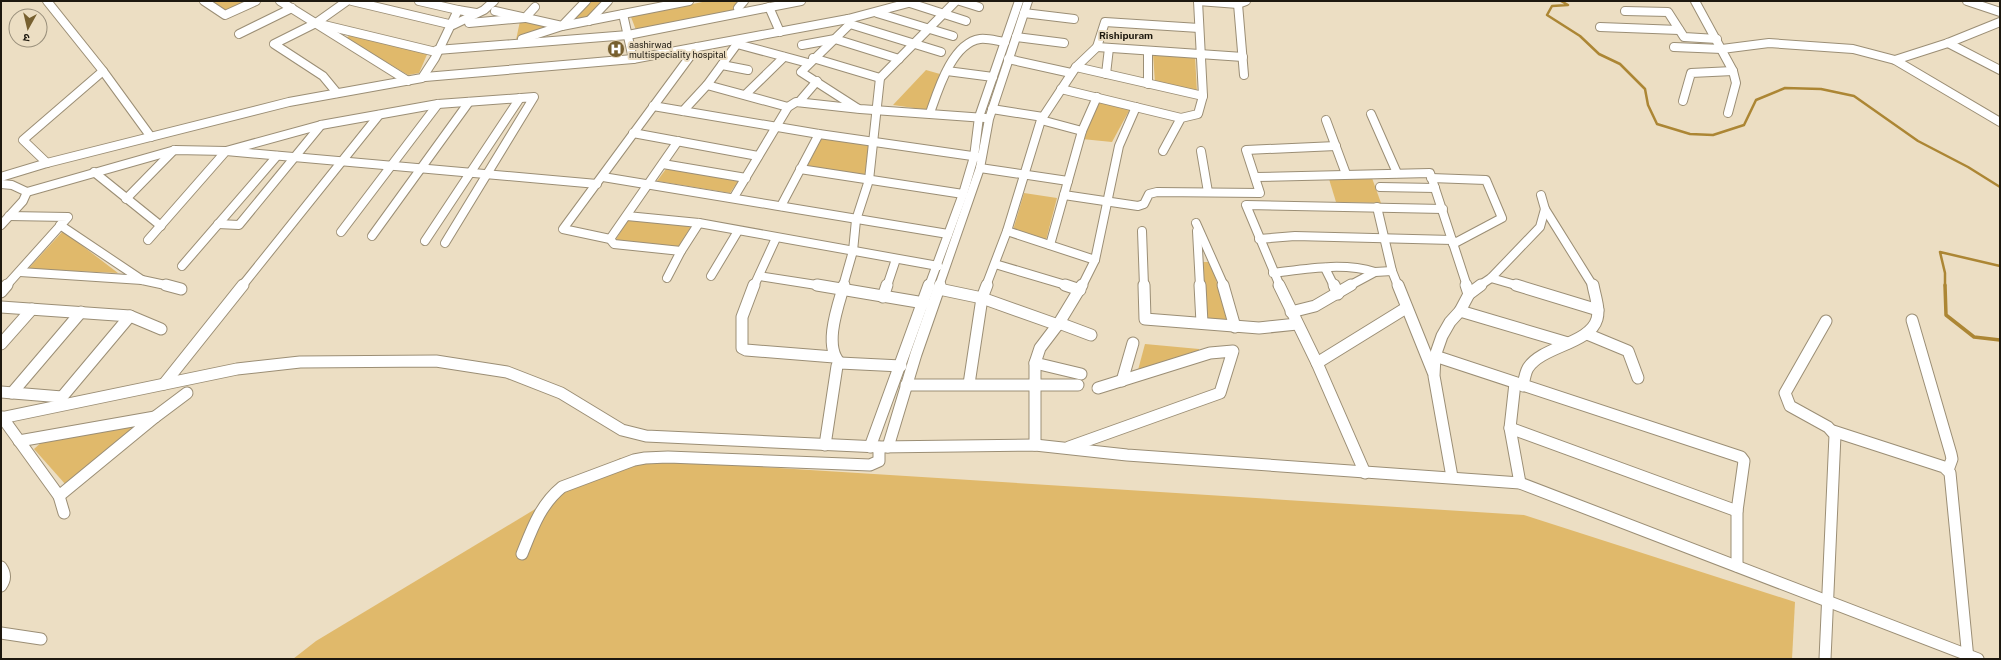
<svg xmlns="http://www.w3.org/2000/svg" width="2001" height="660" font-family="'Public Sans','Noto Sans Devanagari',sans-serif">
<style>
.green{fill:#e0b96b}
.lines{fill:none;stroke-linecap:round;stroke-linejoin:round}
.stream-far1{stroke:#ac8634;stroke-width:2.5}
.stream{stroke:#ac8634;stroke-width:3.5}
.minor-far1-casing{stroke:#9b8e75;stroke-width:10}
.minor-casing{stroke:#9b8e75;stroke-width:13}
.minor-far1{stroke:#fff;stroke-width:8}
.minor{stroke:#fff;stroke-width:11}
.labels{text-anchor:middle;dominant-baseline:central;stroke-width:4;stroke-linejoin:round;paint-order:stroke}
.far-poi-label{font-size:9px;fill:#1d180f;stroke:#ecdec3;text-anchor:start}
.far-neighbourhood-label{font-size:10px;font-weight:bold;fill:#1d180f;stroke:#ecdec3}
</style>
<rect width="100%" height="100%" fill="#ecdec3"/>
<g class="green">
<path d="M210,1H250L226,12Z"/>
<path d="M592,1H611L594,19L574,20Z"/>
<path d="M707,1H741L733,11L636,30L631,17Z"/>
<path d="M520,21L558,26L531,32L516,40Z"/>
<path d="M352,34L429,50L419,73L408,75L346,38Z"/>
<path d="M1153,53L1195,56L1197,93L1155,83Z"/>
<path d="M926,70L940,74L928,110L893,105Z"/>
<path d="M1099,101L1130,109L1112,142L1082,139Z"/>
<path d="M822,138L871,145L865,176L807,166Z"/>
<path d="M666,169L739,180L730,193L657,181Z"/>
<path d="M1372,178L1381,203L1336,202L1329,179Z"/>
<path d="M1024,193L1057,198L1046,240L1013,230Z"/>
<path d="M629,218L692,225L677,249L615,241Z"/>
<path d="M63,231L118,273L28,269Z"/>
<path d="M1201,262H1210L1230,322L1206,320Z"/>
<path d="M1145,344L1199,349V352L1138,370Z"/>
<path d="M139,423L66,485L34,449L43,441Z"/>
<path d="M620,458L1524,515L1795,602L1792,659H293L316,641Z"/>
</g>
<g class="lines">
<g class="stream-far1">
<path d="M1561,1L1568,5L1552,6L1547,15L1580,36L1599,54L1620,64L1645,89L1648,105L1657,124L1690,134L1713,135L1744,125L1756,100L1785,88L1821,89L1854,96L1918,141L1968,167L2000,187"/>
<path d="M1945,286V273L1940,252L2000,266"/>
</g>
<path class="stream" d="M1945,285L1946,315L1974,337L2000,340"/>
<g class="minor-far1-casing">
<g id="minor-far1">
<path d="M47,1L103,71L151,137"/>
<path d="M204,1L225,15L256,1"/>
<path d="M280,1L408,81"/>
<path d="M352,1L453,25L484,10L494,1"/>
<path d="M419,1L458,10"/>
<path d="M960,1L979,7"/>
<path d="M1198,1L1238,4"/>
<path d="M1695,1L1733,71L1736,83L1728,113"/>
<path d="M1967,1L2000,12"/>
<path d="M910,3L966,21"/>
<path d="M769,7L780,32"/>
<path d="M738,8L744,1"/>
<path d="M495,11L562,26L586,1"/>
<path d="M1625,11L1668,12L1684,37L1717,39"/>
<path d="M877,13L953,36"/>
<path d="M1024,13L1074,19"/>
<path d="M623,14L633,59"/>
<path d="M848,19L850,24L941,52"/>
<path d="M589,21L608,1"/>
<path d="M469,23L525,18L535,7"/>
<path d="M850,24L801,72L857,108"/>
<path d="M324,25L436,52"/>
<path d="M1600,27L1679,30"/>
<path d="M239,34L292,8"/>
<path d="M1016,37L1064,43"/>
<path d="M522,39L562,26L689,1"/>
<path d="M737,40V44L808,63"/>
<path d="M1948,43L2000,70"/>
<path d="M737,44L707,85L788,107"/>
<path d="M802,45L835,39L899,59"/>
<path d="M697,47L563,229L610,239L614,244L681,251L699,223"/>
<path d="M1097,47L1243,57"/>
<path d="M1674,47L1722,49L1769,43L1853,49L1895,60L2000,122"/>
<path d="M437,50L628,35L801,1"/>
<path d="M1148,51V84"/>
<path d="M813,58L880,78"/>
<path d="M1008,59L1071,73"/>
<path d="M1895,60L1948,43L2000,22"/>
<path d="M722,65L748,70"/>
<path d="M1076,67L1203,96"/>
<path d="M947,71L993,77"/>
<path d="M1106,74L1109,48"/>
<path d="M1244,75L1238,4L1246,1"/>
<path d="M425,77L633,59L848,19L916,1"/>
<path d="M1061,89L1181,118"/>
<path d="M337,93L323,76L274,44L316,23L347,1"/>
<path d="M746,94L784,57"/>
<path d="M1683,101L1691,73L1733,71"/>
<path d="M799,102L817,81"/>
<path d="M653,106L819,134L979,157"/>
<path d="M992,109L1043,117"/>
<path d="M683,111L707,85"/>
<path d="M930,113C938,90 952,43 980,39C988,38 997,41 1005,42"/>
<path d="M1371,114L1397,173"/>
<path d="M1041,120L1082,131"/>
<path d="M1326,120L1346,174"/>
<path d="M633,133L758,156"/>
<path d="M1163,151L1181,118L1198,114L1203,96L1198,1"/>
<path d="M1201,151L1208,192"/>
<path d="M47,163L23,140L103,71"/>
<path d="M663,164L746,178"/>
<path d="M980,168L1068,181"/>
<path d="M800,169L963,194"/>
<path d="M94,172L161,226"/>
<path d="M1,177L47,163L289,102L422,78L435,58L458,10L476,13"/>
<path d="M603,177C718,195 833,216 948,234"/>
<path d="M1256,177L1430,173L1467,286"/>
<path d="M1431,178L1486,180L1502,218L1453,244"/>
<path d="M1,184L12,185L27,192L23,201L1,225"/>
<path d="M1380,187L1435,188"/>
<path d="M27,192L175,150L226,151L321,125L438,104L534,97L445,243"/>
<path d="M1064,195L1138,206L1144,204L1149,194L1157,192L1260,193L1246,150L1336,146"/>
<path d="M734,197L788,107L796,102L860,109L985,118"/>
<path d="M126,199L174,150"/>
<path d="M781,206L819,134"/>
<path d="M1377,207L1392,271L1398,286"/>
<path d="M1545,209L1593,286"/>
<path d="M627,216L699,223L938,266"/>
<path d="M1196,223L1224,286"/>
<path d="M218,224L239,225L321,125"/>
<path d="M60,225L142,280"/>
<path d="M1007,231L1095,260"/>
<path d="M1142,231L1144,286"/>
<path d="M1197,231L1200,286"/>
<path d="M341,232L438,104"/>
<path d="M372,236L469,102"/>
<path d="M610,239L678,141"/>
<path d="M1259,239L1295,236L1452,240"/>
<path d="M148,240L226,151L597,184"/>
<path d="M425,241L520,98"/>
<path d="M1050,245L1082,131L1097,97"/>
<path d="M995,264L1069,286"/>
<path d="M182,266L277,156"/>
<path d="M1325,268L1334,286"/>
<path d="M20,272L142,280L170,286"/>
<path d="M1273,273C1306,269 1342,262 1375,272"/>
<path d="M711,276L738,231"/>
<path d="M759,276L823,286"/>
<path d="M667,278L681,251"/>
<path d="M1491,278L1519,286"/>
<path d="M6,286L68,217L9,216"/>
<path d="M242,286L379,115"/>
<path d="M754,286L776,238"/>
<path d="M843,286L853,251L856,220L869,180L880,78L956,1"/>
<path d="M887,286L896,259"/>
<path d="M929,286L963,194L974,157L979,117L1019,1"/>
<path d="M939,286L980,168L989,119L1028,1"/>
<path d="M986,286L1007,231L1041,120L1076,67L1097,47L1105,22L1199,28"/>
<path d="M1082,286L1095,260L1119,146L1136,107"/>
<path d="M1280,286L1246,205L1443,209"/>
<path d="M1349,286L1375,272L1392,271"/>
<path d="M1479,286L1491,278L1540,227L1545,209L1541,195"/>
</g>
</g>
<g class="minor-casing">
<g id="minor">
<path d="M166,285L181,289"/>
<path d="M754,285L742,317V348L746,350L834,357"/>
<path d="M817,285L924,303"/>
<path d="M1065,285L1080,290"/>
<path d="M1144,285L1145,319L1259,328L1297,324"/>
<path d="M1200,285L1202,323"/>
<path d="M1223,285L1235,327"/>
<path d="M1279,285L1317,363L1365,473"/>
<path d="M1334,285L1338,294"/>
<path d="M1398,285L1433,372"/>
<path d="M1466,285L1469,294"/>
<path d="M1516,285L1598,310"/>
<path d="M939,289L982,298L1058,325"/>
<path d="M1,292L7,285"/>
<path d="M883,297L887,285"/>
<path d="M1,307L130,316L161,329"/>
<path d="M1460,311L1568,343"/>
<path d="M1291,312L1315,306L1351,285"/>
<path d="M1912,320L1951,454L1952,459L1948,470"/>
<path d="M1059,323L1091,335"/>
<path d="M1587,334L1628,351L1638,378"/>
<path d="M1,344L32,309"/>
<path d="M1435,356L1741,457L1744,461L1737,511L1510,428"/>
<path d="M840,363C823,346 838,306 844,285"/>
<path d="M1035,363L1081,374"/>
<path d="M1317,363L1406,308"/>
<path d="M1122,381L1133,343"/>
<path d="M1515,383L1510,428L1520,483"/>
<path d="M164,384L243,285"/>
<path d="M969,384L982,298L987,285"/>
<path d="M906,385H1078"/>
<path d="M1523,386C1524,381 1525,373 1528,368C1542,346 1590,344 1597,319C1600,309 1595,296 1593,285"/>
<path d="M1,392L62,397L130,316"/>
<path d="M12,393L81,312"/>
<path d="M2,417L59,496L64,513"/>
<path d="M155,417L187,393"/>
<path d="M1,418L237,369L300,362L436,361L507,372L561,393L622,430L646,436L879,447L1035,445L1127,455L1520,483L1978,659"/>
<path d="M1833,431L1944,467L1950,473L1968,659"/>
<path d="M19,441L155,417L59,496"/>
<path d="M825,445L837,366L840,363L901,366"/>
<path d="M1035,445V363L1040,348L1059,323L1082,285"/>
<path d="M870,447L929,285"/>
<path d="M888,447L916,354L940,285"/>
<path d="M1069,447L1220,393L1233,351L1210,353L1098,388"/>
<path d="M1452,477L1434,376L1435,356L1442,336L1450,322L1460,311L1469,294L1481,285"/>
<path d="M1737,511V566"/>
<path d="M522,554C532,529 540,505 562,487L634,460L645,458L668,457L870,465L879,461V447"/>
<path d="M1,567C6,574 6,579 1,586"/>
<path d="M1,633L41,639"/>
<path d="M1825,659L1835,435L1828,427L1790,406L1785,393L1826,321"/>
</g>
</g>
<use href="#minor-far1" class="minor-far1"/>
<use href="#minor" class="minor"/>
</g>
<defs>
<g id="hospital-disc" transform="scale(0.9)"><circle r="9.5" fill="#776030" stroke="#ecdec3"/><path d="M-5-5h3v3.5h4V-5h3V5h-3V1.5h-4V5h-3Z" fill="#fff"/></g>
</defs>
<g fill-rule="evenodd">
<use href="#hospital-disc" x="616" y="49"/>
</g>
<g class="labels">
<g class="far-poi-label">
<text x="629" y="44">aashirwad<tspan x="629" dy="10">multispeciality hospital</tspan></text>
</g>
<g class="far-neighbourhood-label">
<text x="1126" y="35">Rishipuram</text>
</g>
</g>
<rect width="2001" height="660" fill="none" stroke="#1d180f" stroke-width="4"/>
<g transform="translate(28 28) rotate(188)"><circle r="19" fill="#ecdec3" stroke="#998f7b"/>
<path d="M0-3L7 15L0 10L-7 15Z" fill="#776030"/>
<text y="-6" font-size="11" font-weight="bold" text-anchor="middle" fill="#1d180f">उ</text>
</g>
</svg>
